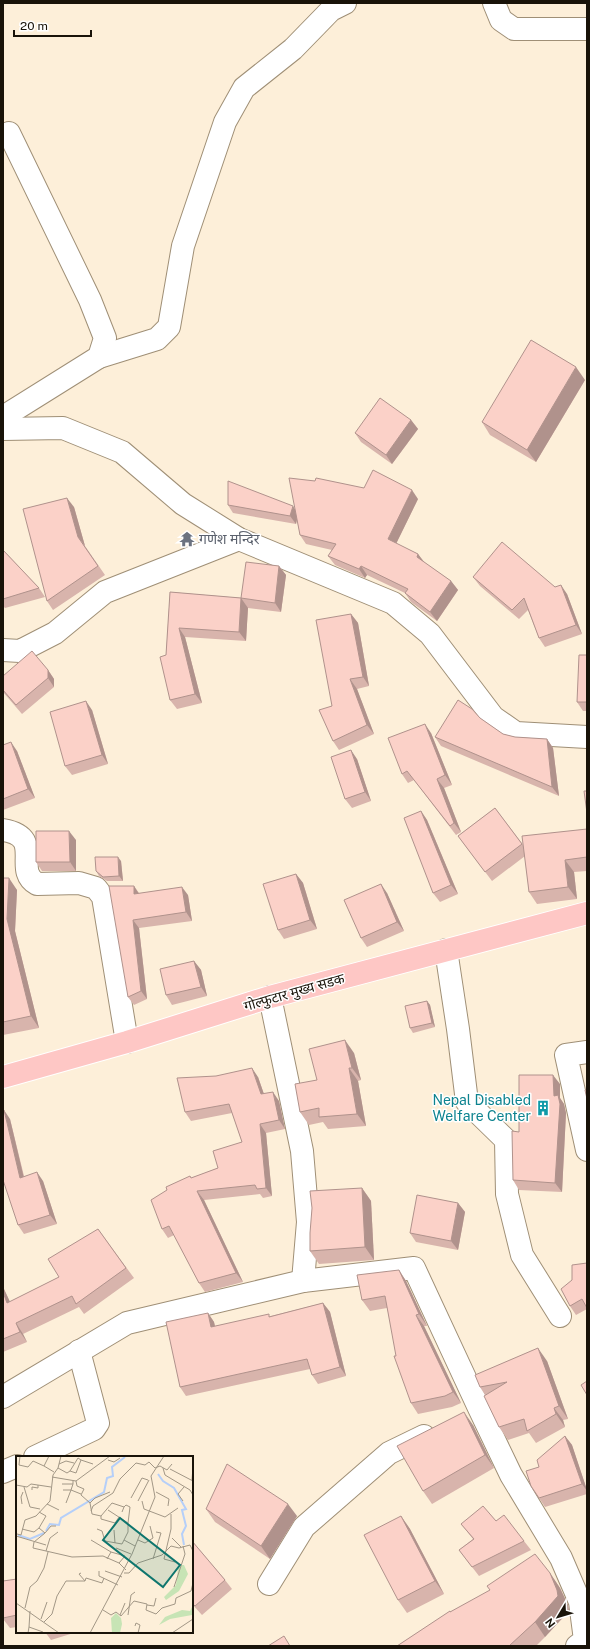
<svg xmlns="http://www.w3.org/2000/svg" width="590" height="1649" font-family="'Public Sans','Noto Sans Devanagari',sans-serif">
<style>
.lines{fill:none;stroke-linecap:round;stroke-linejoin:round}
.minor-casing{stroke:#9f8f76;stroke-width:24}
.major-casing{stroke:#fff;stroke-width:24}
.minor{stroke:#fff;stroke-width:22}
.major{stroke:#fec7c5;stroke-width:22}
.wall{fill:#d8b4ac}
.shaded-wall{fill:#b0928c}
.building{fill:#fbd1c8;stroke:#b0928c}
.labels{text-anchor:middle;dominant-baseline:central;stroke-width:3;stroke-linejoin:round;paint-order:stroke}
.worship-label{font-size:14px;fill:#5b616d;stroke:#fff;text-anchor:start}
.street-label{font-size:14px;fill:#191309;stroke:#fff}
.culture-label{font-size:14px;fill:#0d838f;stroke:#fff;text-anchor:end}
.inset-river{fill:none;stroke:#b5cff9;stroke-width:2}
.inset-road{fill:none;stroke:#a29786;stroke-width:1}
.view{fill:#0f766e;fill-opacity:0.15;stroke:#0f766e;stroke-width:2}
.inset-edge{fill:none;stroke:#191309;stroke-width:2}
</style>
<rect width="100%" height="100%" fill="#fdefd9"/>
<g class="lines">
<g class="minor-casing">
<g id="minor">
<path d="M494,3L501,20L514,29H587"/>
<path d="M99,357L157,339L169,327L183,246L225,122L244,88L293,49L331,10L345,3"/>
<path d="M3,417L99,357L105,338L90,300L9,133"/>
<path d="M3,429L63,428L122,452L183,504L239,539L393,603L430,634L493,717L516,733L587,737"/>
<path d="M3,650L20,651L55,633L105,592L239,539"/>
<path d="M3,830C46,837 12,870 37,884L79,883L96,888L103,897L127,1042"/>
<path d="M446,950L458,1029L467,1102L506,1140L507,1194L522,1255L560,1316"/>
<path d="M270,997L302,1151L308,1222L303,1281"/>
<path d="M587,1052L566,1055L587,1150"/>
<path d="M3,1397L127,1323L303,1281L414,1268L479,1408L511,1475L561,1558L580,1602L585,1640L577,1646"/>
<path d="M35,1457L94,1429L98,1423L79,1351"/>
<path d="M3,1472L17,1466"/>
<path d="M269,1584L304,1527L389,1453L424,1436"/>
</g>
</g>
<g class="major-casing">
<path id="major" d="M3,1077L127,1042L270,997L587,913"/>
</g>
<use href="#minor" class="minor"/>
<use href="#major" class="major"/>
</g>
<g class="wall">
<path d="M585,380L536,462L490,435L482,422Z"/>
<path d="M411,420L418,429L392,464L361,442L355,433Z"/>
<path d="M418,499L396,544L418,554L424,563L451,581L458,590L437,621L411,602L405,593L367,575L365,578L335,565L328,556L332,550L306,544L300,535L297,520L296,524L233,513L228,505L295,509Z"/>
<path d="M74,507L85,546L105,575L53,610L47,601Z"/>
<path d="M3,550L39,588L45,597L5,608L3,606Z"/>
<path d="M279,566L286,575L281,612L248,608L246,641L185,637L202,703L177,709L170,700L166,655L170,592L241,598Z"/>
<path d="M473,577L555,587L567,594L582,634L545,647L539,638L528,610L519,619L480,586Z"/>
<path d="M351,614L358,623L369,686L357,689L374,734L339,750L333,741L332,706Z"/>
<path d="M587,655V711H583L577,702Z"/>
<path d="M48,670L54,679V687L22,714L3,692V676Z"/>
<path d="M92,710L108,764L72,775L65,766Z"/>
<path d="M480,718L503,734L515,737L547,739L553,748L559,796L441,746L435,737Z"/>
<path d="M431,733L452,785L444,788L461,832L456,835L414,780L408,783L402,774Z"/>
<path d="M3,745L17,751L35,798L3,810Z"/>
<path d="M357,759L371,801L352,808L345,799Z"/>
<path d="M495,808L524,846L587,829V871L574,872L577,899L537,904L529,892L525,856L492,881L458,836Z"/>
<path d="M421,811L427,820L458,894L440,902L433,893Z"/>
<path d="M76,840V871H42L36,862Z"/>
<path d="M121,861L123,881H107L99,876L96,871Z"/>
<path d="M296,874L303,883L317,929L284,939L278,930Z"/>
<path d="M3,878L17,890L15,931L39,1028L3,1035Z"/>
<path d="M134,886L139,893L188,895L192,921L139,928L147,999L134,1005L128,997Z"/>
<path d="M387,893L404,931L367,947L361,938Z"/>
<path d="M194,961L201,970L207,996L172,1005L166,995Z"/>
<path d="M427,1001L430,1005L435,1027L413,1033L410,1028Z"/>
<path d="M354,1053L361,1080L358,1081L366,1126L328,1129L323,1122L309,1125L300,1112L317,1080Z"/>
<path d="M258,1077L264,1094L279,1101L285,1129L266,1133L272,1196L263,1198L260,1194L204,1200L243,1282L205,1292L199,1283L174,1235L168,1238L162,1229L191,1178L218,1168L242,1142L232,1113L191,1121L185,1112Z"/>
<path d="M560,1084V1098L564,1104L566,1113L562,1192L519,1190L513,1180L519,1132Z"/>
<path d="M10,1119L24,1176L43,1181L57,1224L24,1234L18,1225Z"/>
<path d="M362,1188L371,1201L374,1260L319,1264L310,1251Z"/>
<path d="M458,1203L465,1212L458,1250L416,1242L410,1233Z"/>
<path d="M98,1229L134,1278L84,1314L79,1307L23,1334L27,1342L3,1352V1287L10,1302L59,1277Z"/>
<path d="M587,1263V1309L576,1315L570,1306L572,1280Z"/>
<path d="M399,1270L406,1281L427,1326H424L461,1403L452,1407L418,1414L411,1403L387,1308L370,1311L362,1300Z"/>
<path d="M323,1303L330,1312L346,1376L318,1384L312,1375L310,1369L186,1396L180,1387L208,1313L214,1322L215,1326L271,1316Z"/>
<path d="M547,1361L568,1419L563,1420L565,1427L536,1443L529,1433L508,1440L499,1427L485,1395L480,1387Z"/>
<path d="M473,1425L494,1468L432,1504L423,1491Z"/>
<path d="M565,1436L572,1445L587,1490V1494L545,1507L539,1498V1467Z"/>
<path d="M206,1509L297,1516L270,1559L215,1522Z"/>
<path d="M401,1516L410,1529L444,1594L407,1613L398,1600Z"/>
<path d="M496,1521L524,1541L531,1550L479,1576L459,1550L473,1539L461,1524Z"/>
<path d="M192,1541L225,1580L232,1589L202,1615L192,1604Z"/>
<path d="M550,1573L560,1588L568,1605L569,1611L545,1637L536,1646H397L450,1612Z"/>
<path d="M17,1579V1627L10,1628L3,1619V1581Z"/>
<path d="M45,1632H77L51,1640Z"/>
</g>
<g class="shaded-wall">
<path d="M576,367L585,380L536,462L527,450Z"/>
<path d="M411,420L418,429L392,464L386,455Z"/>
<path d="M412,490L418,499L394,548L388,539Z"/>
<path d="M67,498L74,507L85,546L78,537Z"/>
<path d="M293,506L298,514L296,524L290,516Z"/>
<path d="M418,554L425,563L417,557Z"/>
<path d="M279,566L286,575L281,612L275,603Z"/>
<path d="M361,566L367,575L365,578L359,569Z"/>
<path d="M451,581L458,590L437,621L430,612Z"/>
<path d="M561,585L567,594L582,634L576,625Z"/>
<path d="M241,598L248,608L246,641L239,632Z"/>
<path d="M351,614L358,623L369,686L363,677Z"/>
<path d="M179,628L185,637L202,703L195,694Z"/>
<path d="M48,670L54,679V687L48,678Z"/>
<path d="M350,679L357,689L374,734L367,725Z"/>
<path d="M86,701L92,710L108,764L102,755Z"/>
<path d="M425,724L431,733L452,785L445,775Z"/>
<path d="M547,739L553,748L559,796L552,787Z"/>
<path d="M11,742L17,751L35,798L28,789Z"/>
<path d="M351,750L357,759L371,801L365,792Z"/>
<path d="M437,779L444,788L461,832L454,823Z"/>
<path d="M421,811L427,820L458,894L451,885Z"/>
<path d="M69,831L76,840V871L70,862Z"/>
<path d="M118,857L121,861L123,881L119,876Z"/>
<path d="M565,860L574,872L577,899L568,887Z"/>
<path d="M296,874L303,883L317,929L310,920Z"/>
<path d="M9,878L17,890L15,931L39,1028L31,1016L7,919Z"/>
<path d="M381,884L387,893L404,931L397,922Z"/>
<path d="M134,886L139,894H134Z"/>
<path d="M182,887L188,895L192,921L186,912Z"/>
<path d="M133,920L139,928L147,999L141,991Z"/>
<path d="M194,961L201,970L207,996L201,987Z"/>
<path d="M427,1001L430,1005L435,1027L432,1023Z"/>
<path d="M345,1040L354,1053L361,1080L352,1068Z"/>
<path d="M252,1068L258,1077L267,1103L261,1094Z"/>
<path d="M349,1068L358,1081L366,1126L357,1114Z"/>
<path d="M553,1075L560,1084V1098L564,1104L566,1113L562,1192L555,1183Z"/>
<path d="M273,1092L279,1101L285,1129L279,1120Z"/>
<path d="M4,1110L10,1119L26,1187L20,1178Z"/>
<path d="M260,1124L266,1133L272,1196L266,1188Z"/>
<path d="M37,1172L43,1181L57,1224L50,1215Z"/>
<path d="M362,1188L371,1201L374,1260L365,1247Z"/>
<path d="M197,1191L204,1200L243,1282L236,1273Z"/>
<path d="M458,1203L465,1212L458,1250L451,1241Z"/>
<path d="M399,1270L406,1281L427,1326L419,1314Z"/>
<path d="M3,1287L4,1289L15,1313L7,1303L3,1292Z"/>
<path d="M323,1303L330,1312L346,1376L340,1367Z"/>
<path d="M208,1313L214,1322L217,1336L211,1327Z"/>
<path d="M416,1315L424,1326L461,1403L453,1392Z"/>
<path d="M16,1323L23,1334L27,1342L20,1332Z"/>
<path d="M538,1348L547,1361L568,1419L559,1406Z"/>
<path d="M554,1408L563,1420L565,1427L556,1414Z"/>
<path d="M464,1412L473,1425L494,1468L485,1455Z"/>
<path d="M565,1436L572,1445L587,1490V1491L582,1484Z"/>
<path d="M288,1504L297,1516L270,1559L261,1546Z"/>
<path d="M401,1516L410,1529L444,1594L435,1581Z"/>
<path d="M550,1573L560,1588L568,1605L569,1611L545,1637L535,1622Z"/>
</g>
<g class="building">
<path d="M531,340L576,367L527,450L482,422Z"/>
<path d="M380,398L411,420L386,455L355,433Z"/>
<path d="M373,470L412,490L388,539L418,554L417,557L451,581L430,612L405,593L408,589L361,566L359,569L328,556L336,544L300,535L289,478L315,481L316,478L364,488Z"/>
<path d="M228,481L293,506L290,516L228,505Z"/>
<path d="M67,498L78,537L98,566L47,601L23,509Z"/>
<path d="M502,542L555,587L561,585L576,625L539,638L524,598L512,610L473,577Z"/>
<path d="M3,550L39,588L3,599Z"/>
<path d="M246,562L279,566L275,603L241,598L239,632L179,628L195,694L170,700L160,657L166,655L170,592L241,598Z"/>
<path d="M351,614L363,677L350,679L367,725L333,741L319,710L332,706L316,620Z"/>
<path d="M32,651L48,670V678L16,705L3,690V676Z"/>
<path d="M579,655H587V702H577Z"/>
<path d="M458,700L472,709L480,718L503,734L515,737L547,739L552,787L435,737Z"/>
<path d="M86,701L102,755L65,766L50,712Z"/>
<path d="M425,724L445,775L437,779L454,823L450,826L407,771L402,774L388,738Z"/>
<path d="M11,742L28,789L3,799V745Z"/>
<path d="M351,750L365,792L345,799L331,757Z"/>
<path d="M584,791H587V813Z"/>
<path d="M495,808L522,844L485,872L458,836Z"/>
<path d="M421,811L451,885L433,893L404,818Z"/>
<path d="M587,829V857L565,860L568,887L529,892L522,836Z"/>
<path d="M36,831H69L70,862H36Z"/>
<path d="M95,857H118L119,876L103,877L96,871Z"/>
<path d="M296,874L310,920L278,930L263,884Z"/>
<path d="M3,878H9L7,919L31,1016L3,1022Z"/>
<path d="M381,884L397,922L361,938L344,900Z"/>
<path d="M109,886H134V894L182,887L186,912L133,920L141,991L128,997Z"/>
<path d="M194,961L201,987L166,995L160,969Z"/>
<path d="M427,1001L432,1023L410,1028L405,1006Z"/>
<path d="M345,1040L352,1068H349L357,1114L319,1117V1108L300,1112L295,1084L317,1080L309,1049Z"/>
<path d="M252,1068L261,1094L273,1092L279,1120L260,1124L266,1188L257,1189L255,1185L197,1191L236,1273L199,1283L169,1226L162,1229L151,1200L167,1190L166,1187L190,1176L191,1178L218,1168L213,1151L242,1142L229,1104L185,1112L177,1078L216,1076Z"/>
<path d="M519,1075H553L554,1096L558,1095L560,1104L555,1183L513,1180L512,1131L519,1132Z"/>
<path d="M585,1090H587V1099Z"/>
<path d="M3,1110H4L20,1178L37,1172L50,1215L18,1225L3,1180Z"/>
<path d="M362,1188L365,1247L310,1251V1233L312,1208L310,1191Z"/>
<path d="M417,1195L458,1203L451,1241L410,1233Z"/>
<path d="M98,1229L126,1268L76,1304L72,1296L16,1323L20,1332L3,1339V1292L7,1303L59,1277L48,1259Z"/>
<path d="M587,1263V1308L582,1299L570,1306L561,1289L572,1280V1265Z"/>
<path d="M399,1270L419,1314L416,1315L453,1392L445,1396L411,1403L394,1356H396L385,1296L362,1300L357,1275Z"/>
<path d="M323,1303L340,1367L312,1375L307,1359L180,1387L166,1322L208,1313L211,1327L269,1314V1317Z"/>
<path d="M538,1348L559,1406L554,1408L556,1414L527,1431L524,1419L499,1427L484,1396L507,1382L480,1387L475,1375Z"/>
<path d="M587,1381V1395L581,1385Z"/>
<path d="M464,1412L485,1455L423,1491L397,1446Z"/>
<path d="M565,1436L582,1484L539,1498L531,1486L526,1471L539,1467L537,1460Z"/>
<path d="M227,1464L288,1504L261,1546L206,1509Z"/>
<path d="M483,1506L496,1521L504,1515L524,1541L472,1567L459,1550L474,1539L461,1524Z"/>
<path d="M401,1516L435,1581L398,1600L364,1535Z"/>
<path d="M192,1541L225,1580L195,1606L192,1603Z"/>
<path d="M535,1554L550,1573L557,1590L558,1596L535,1622L509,1646H397L450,1611V1612L490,1590L487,1586Z"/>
<path d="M17,1579V1615L3,1618V1581Z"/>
<path d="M284,1636L290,1646H268Z"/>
</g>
<defs>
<g id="temple-bare" transform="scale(1.2)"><path d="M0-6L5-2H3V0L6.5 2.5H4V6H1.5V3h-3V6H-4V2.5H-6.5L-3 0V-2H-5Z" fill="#6b7280" stroke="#fff" stroke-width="2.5" paint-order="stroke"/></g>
<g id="building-bare" transform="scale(1.2)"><path d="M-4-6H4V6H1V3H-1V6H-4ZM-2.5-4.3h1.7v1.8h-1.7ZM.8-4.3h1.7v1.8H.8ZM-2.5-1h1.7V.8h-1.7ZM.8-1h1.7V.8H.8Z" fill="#0f9aa8" stroke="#fff" stroke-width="2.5" paint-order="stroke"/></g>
</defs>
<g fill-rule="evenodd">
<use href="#temple-bare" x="187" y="539"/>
<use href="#building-bare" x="543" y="1108"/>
</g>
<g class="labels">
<g class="worship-label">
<text x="199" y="539">गणेश मन्दिर</text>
</g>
<g class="street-label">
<text transform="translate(294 992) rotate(-16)">गोल्फुटार मुख्य सडक</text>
</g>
<g class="culture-label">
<text x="531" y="1100">Nepal Disabled<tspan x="531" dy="16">Welfare Center</tspan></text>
</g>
</g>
<g transform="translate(16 1456)">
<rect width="177" height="177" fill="#fdefd9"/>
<path d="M165,109H168L172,118L163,135L150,144L148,141L160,129L162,112ZM177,149L176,159L154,163L143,169L149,161L166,154L174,155ZM100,157L105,162L106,168L104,177H96L95,162Z" fill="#c7e4b5"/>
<path class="inset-river" d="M142,18L147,25L158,32L170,53L166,54L170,70L166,78L168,89M30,75L34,68L43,69L45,62L88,36L91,22L97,20L96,11L109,1M2,79L14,83L28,77"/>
<path class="inset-road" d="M4,0L3,9L12,11L17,5L28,10M33,0L28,10L38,16M92,4L98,6L104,2M43,8L50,5L58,7M42,12L51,17L54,15L60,17L65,4L77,8M147,12L149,19L174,34L177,39M154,13L177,25M54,15L62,2L65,4M36,21L60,25L61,30L68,33L65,39L74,47L76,58L85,60L96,47L108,51L106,56M176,24L177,11M60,25L94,0M46,28H57V25M0,29L11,31L15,28L35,31M8,31L14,51L24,53M16,34V31L22,32V29M47,34H55L57,28M140,36L153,43L152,50M115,42L126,22L132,24M122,45L133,24M126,45L128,53L149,61M167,45L162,38L168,31M50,47L55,34L65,38M74,47L79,42L94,36M6,48L5,41L7,36M31,48L43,54M108,51L110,49L114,51L112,67M75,55L77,50L97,37L104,23L120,7L129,9L133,6L139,12L144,10L151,14L156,8M23,56L30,60L23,72L29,77L18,86L17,92L56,101L87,100L103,107L110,114M155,58V73L148,103L159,106M85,60V63L99,67L103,61M149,61L162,52M6,73L18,76L23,72M81,73L86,75L89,85L106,88L112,76V67L92,54M98,74L99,87M29,77L35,70H40M1,78L5,79L9,64L20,60L34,45L37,19L42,12L45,0M0,80L30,89M156,82L165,91M75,84L95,96L91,103M108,84L119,90M122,84L129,87L137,82L134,70M100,92L115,98M30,95L34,82L42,76M95,96L109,100L103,107M137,103L145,77L140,76M83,115V120L102,129M89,115L106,121M65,117L63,118L69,125L70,122L86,127L88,122M108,117H113L122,107L146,99L155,90L163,92L174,89L177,95M158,131L169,98L167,90M0,147L43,177M131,149L138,150L140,142M9,152L14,131L21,125L28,112L32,96M87,154L95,159L100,156L105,160L118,145L131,148L130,154L140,158L146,152L159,148L160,142L175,135L177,127M104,159L109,147M112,159L115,139L119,136M25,163L31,146M28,166L36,158L41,140L50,125H69M119,170L120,167L124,169L122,177M13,171L14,155M12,177L13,171L27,176M74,177L116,98L139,41L135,20L148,0M156,177L177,163"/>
<path class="view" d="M104,62L164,109L147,131L87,84Z"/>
<rect width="177" height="177" class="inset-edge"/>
</g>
<rect width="590" height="1649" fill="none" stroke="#191309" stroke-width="8"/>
<g transform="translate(558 1617) rotate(232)" stroke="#ffffff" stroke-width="3" paint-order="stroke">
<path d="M0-3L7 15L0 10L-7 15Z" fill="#191309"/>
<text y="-6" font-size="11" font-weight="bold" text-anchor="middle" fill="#191309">N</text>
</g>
<path d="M14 30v6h77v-6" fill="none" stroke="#191309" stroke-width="2"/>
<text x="20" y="30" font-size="12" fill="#191309" stroke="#ffffff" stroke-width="3" paint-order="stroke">20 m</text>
</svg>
